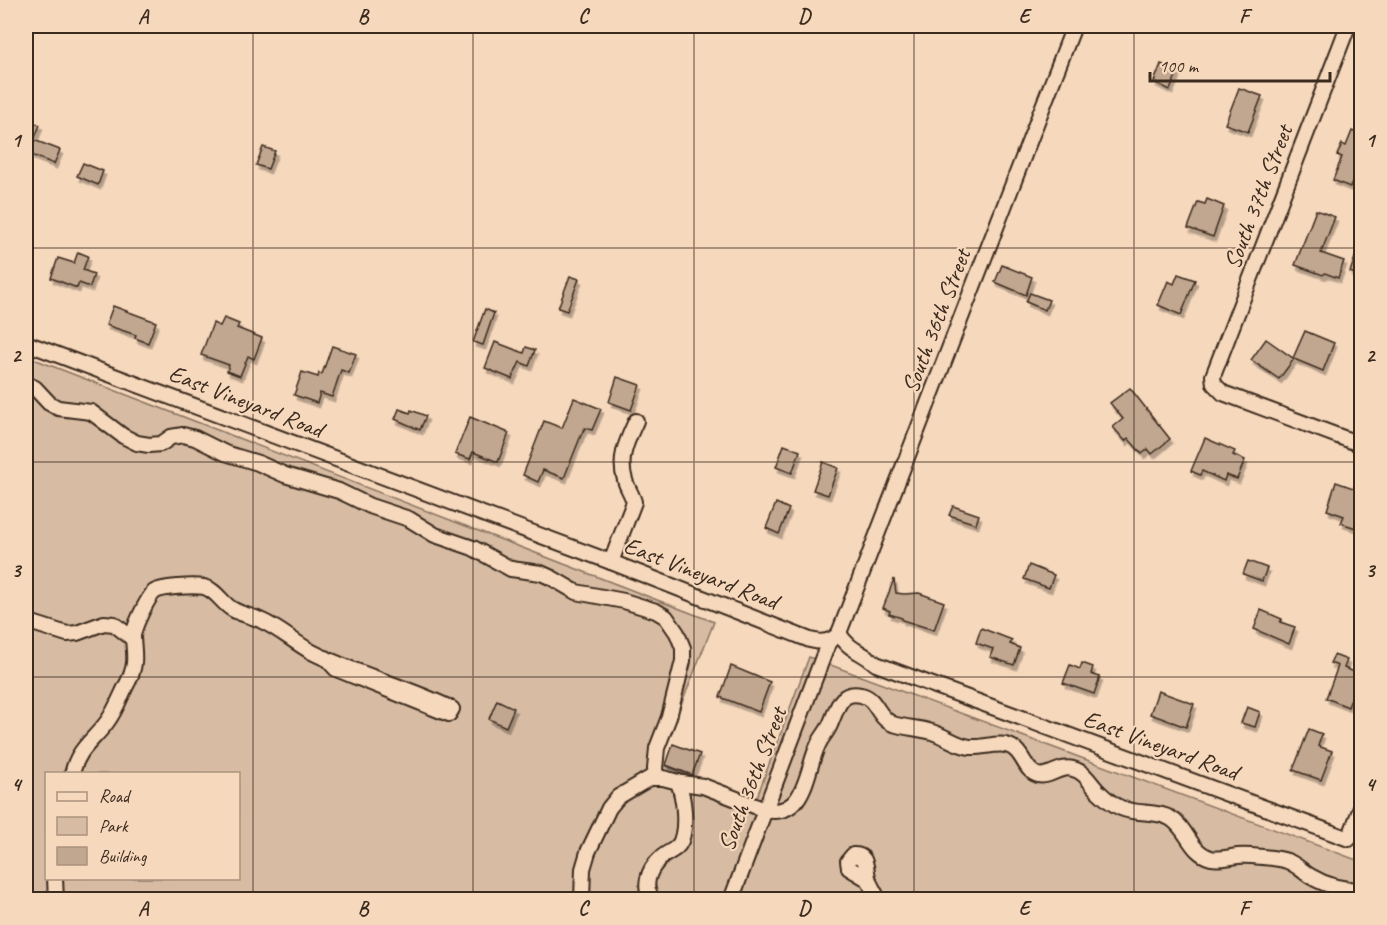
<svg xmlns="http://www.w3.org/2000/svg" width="1387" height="925" font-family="Caveat,sans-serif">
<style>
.green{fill:#d7bca3;stroke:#897360;stroke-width:1.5;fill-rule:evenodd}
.building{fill:#c2a790;stroke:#3b2a1e;stroke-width:1.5;filter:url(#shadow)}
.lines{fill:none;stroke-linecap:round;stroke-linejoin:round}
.minor-casing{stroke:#3b2a1e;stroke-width:18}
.minor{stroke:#f6d8bc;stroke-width:14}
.grid{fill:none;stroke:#3b2a1e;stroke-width:1.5;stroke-opacity:0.55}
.labels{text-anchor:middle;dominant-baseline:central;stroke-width:4.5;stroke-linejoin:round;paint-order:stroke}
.street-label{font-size:24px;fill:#3b2a1e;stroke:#f6d8bc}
.neatline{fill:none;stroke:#3b2a1e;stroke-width:2}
.grid-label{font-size:20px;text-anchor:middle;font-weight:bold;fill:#3b2a1e}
</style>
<defs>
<filter id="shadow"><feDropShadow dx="2.5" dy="4.5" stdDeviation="0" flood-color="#0004"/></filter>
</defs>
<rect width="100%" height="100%" fill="#f6d8bc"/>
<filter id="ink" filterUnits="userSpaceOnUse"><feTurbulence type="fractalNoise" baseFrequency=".0167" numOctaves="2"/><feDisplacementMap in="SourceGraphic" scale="12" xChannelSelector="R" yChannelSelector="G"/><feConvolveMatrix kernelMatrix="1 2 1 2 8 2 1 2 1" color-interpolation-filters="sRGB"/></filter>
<g filter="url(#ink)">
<path class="green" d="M26,356L714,622L658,763L755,802L809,657L1362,862L1361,900L26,899ZM46,774H238V878H46Z"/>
<g class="building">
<path d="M1161,64L1178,71L1170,90L1154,82Z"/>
<path d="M1239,88L1262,96L1248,132L1225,124Z"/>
<path d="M26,119L40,125L34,140L60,150L54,164L29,154L26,161Z"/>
<path d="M1352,131L1362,135V166L1359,165L1350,187L1333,180L1342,157L1337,155L1342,144L1346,146Z"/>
<path d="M263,147L275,151L268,169L256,165Z"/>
<path d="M83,163L103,171L98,185L77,176Z"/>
<path d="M1207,199L1224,206L1213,237L1188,228L1198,202L1205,204Z"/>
<path d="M1316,210L1335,217L1321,253L1344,261L1338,278L1325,273L1323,275L1295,265Z"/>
<path d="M1360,243H1362V277L1350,272Z"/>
<path d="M78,252L88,256L83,270L94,274L90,287L79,283L77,288L51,278L58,258L74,263Z"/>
<path d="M1002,265L1032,277L1026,295L995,282Z"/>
<path d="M1178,274L1195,280L1181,315L1158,305L1168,281L1174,284Z"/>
<path d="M570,276L579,279L567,311L558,308Z"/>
<path d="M1030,293L1049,300L1045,310L1026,302Z"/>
<path d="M113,306L156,322L148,343L135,338L136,335L106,325Z"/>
<path d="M485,309L494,313L483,345L473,342Z"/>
<path d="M224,318L239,324L237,328L262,338L254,359L248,356L240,376L227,371L229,365L201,355L213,323L220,326Z"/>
<path d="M1305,331L1334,343L1323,371L1294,359L1279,379L1251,360L1266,339L1293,358Z"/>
<path d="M495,342L524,353L526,347L535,350L529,366L520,362L512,379L485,368Z"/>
<path d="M332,346L356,354L349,373L341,370L332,397L320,393L317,403L294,395L302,372L318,377L319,373L322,374Z"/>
<path d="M617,377L640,385L631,410L609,402Z"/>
<path d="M1130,388L1170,439L1152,454L1148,449L1142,454L1128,438L1125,441L1113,427L1123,419L1110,403Z"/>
<path d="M574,398L601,409L592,430L585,428L582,433L564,478L543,470L538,482L523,475L544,421L562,428Z"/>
<path d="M399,409L410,413L411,410L426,416L420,430L395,419Z"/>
<path d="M470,417L509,433L498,462L473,452L470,459L455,454Z"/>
<path d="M1205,438L1235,451L1233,455L1245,460L1237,479L1226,475L1224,481L1202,471L1200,475L1191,471Z"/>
<path d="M784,445L800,451L792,473L776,467Z"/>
<path d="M823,462L838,468L828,495L813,490Z"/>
<path d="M1336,482L1362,491V522L1359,529L1341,523L1344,516L1327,510Z"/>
<path d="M776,503L789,509L779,534L766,528Z"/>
<path d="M953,506L979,515L976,524L949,515Z"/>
<path d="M1248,561L1267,568L1262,581L1243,574Z"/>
<path d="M1029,565L1054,575L1049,588L1024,579Z"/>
<path d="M894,579L896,593L904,594L919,593L944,602L934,630L902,620V618L889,614L890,611L883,608Z"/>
<path d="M1261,610L1282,619L1280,622L1295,627L1289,644L1254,629Z"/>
<path d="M981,628L1012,640L1010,644L1020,648L1014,665L990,657L993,649L976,643Z"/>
<path d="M1334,655L1347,660L1344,668L1360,674L1348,707L1326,698L1338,666L1330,663Z"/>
<path d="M1082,663L1093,667L1091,674L1100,677L1094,694L1063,683L1070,665L1080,669Z"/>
<path d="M731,666L770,682L759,712L720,697Z"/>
<path d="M1158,691L1194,704L1186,727L1150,714Z"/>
<path d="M497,700L514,708L506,727L489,719Z"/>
<path d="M1247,707L1260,712L1255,727L1241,723Z"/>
<path d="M1309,729L1322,734L1318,746L1332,751L1321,780L1293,770Z"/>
<path d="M673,744L700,754L692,775L666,765Z"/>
</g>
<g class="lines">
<g class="minor-casing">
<g id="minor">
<path d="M1348,26L1213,376L1214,384L1223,393L1362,445"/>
<path d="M26,343L611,562L810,640C821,643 832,643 839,633L1074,26"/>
<path d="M26,384L35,388L49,403L58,408L91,412L123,436L137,443L149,445L161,444L171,437L183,435L195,438L225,453L258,463L285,475L339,491L370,506L409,519L435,535L473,548L511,569L541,573L552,578L576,592L624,601L656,611L666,617L677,633L683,648V661L669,717L657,748L655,769L657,778"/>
<path d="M611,562L634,502C632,494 627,488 625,480C618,458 627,441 636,421"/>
<path d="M26,621L67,634L77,633L104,623L114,624L133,639"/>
<path d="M839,633C848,650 863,652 876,664L1349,839L1362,805"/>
<path d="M72,774C78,748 93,741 107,722C116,710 121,695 128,682C137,664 134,655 133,637C133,628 147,599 154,592C161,587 194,585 204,587C216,590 222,603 232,609C242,615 253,616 262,621C280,629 295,643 312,652C357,675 407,686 452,709L449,714L441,711L336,669L326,658"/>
<path d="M55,878L56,900"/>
<path d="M869,880L849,868L848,861L853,855C869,854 865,870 869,881C871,887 876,893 878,900"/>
<path d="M582,900L583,869L588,852L609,808L618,797L650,778H663L682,783L703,786L765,810C806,818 806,770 818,745C821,738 827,732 830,725C837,710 839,690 861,695C877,698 877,718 893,724C906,728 919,728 932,732C945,736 957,746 970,747C982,748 994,743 1006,745C1024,749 1023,771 1038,775C1050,778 1059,765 1073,769C1086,772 1090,784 1099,792C1105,798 1114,805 1121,808C1137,815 1155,810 1170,818C1187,827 1190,853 1211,858C1221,860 1228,857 1238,856C1247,855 1279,858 1287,861C1296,864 1302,871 1310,876C1325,885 1344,890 1362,890"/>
<path d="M654,900C641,888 649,869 660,859C666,852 677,851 681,841C687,825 684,798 678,782"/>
<path d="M731,900L829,641"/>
</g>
</g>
<use href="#minor" class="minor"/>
</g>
</g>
<path class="grid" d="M253,26V900M473,26V900M694,26V900M914,26V900M1134,26V900M26,248H1362M26,462H1362M26,677H1362"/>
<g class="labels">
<g class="street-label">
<text transform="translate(1258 197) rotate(-69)">South 37th Street</text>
<text transform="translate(936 321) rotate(-69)">South 36th Street</text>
<text transform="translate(246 401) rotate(21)">East Vineyard Road</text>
<text transform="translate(701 573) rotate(21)">East Vineyard Road</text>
<text transform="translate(1161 745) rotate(20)">East Vineyard Road</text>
<text transform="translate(752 779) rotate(-69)">South 36th Street</text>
</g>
</g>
<rect width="1387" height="925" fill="none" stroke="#f6d8bc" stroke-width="66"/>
<rect x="45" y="772" width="195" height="108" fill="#f6d8bc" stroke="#ab927d" stroke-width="1.5"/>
<rect x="57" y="792" width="30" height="9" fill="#f6d8bc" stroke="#ab927d" stroke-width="1.5"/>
<text x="99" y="802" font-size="18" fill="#3b2a1e">Road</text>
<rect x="57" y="817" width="30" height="18" fill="#d7bca3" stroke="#ab927d" stroke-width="1.5"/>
<text x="99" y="832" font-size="18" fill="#3b2a1e">Park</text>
<rect x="57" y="847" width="30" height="18" fill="#c2a790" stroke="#ab927d" stroke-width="1.5"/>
<text x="99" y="862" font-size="18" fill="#3b2a1e">Building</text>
<path d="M1150 72v9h180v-9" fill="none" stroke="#3b2a1e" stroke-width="3"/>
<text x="1159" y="72" font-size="18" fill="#3b2a1e" stroke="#f6d8bc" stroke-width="4.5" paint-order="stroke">100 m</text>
<rect x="33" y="33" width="1321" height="859" class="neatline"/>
<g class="grid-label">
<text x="143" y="23">A</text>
<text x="363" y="23">B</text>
<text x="583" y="23">C</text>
<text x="804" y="23">D</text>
<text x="1024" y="23">E</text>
<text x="1244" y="23">F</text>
<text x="16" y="147">1</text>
<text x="1370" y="147">1</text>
<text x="16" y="362">2</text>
<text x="1370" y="362">2</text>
<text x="16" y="577">3</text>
<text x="1370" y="577">3</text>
<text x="16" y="791">4</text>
<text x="1370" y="791">4</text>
<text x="143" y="915">A</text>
<text x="363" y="915">B</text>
<text x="583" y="915">C</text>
<text x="804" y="915">D</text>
<text x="1024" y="915">E</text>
<text x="1244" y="915">F</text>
</g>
</svg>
